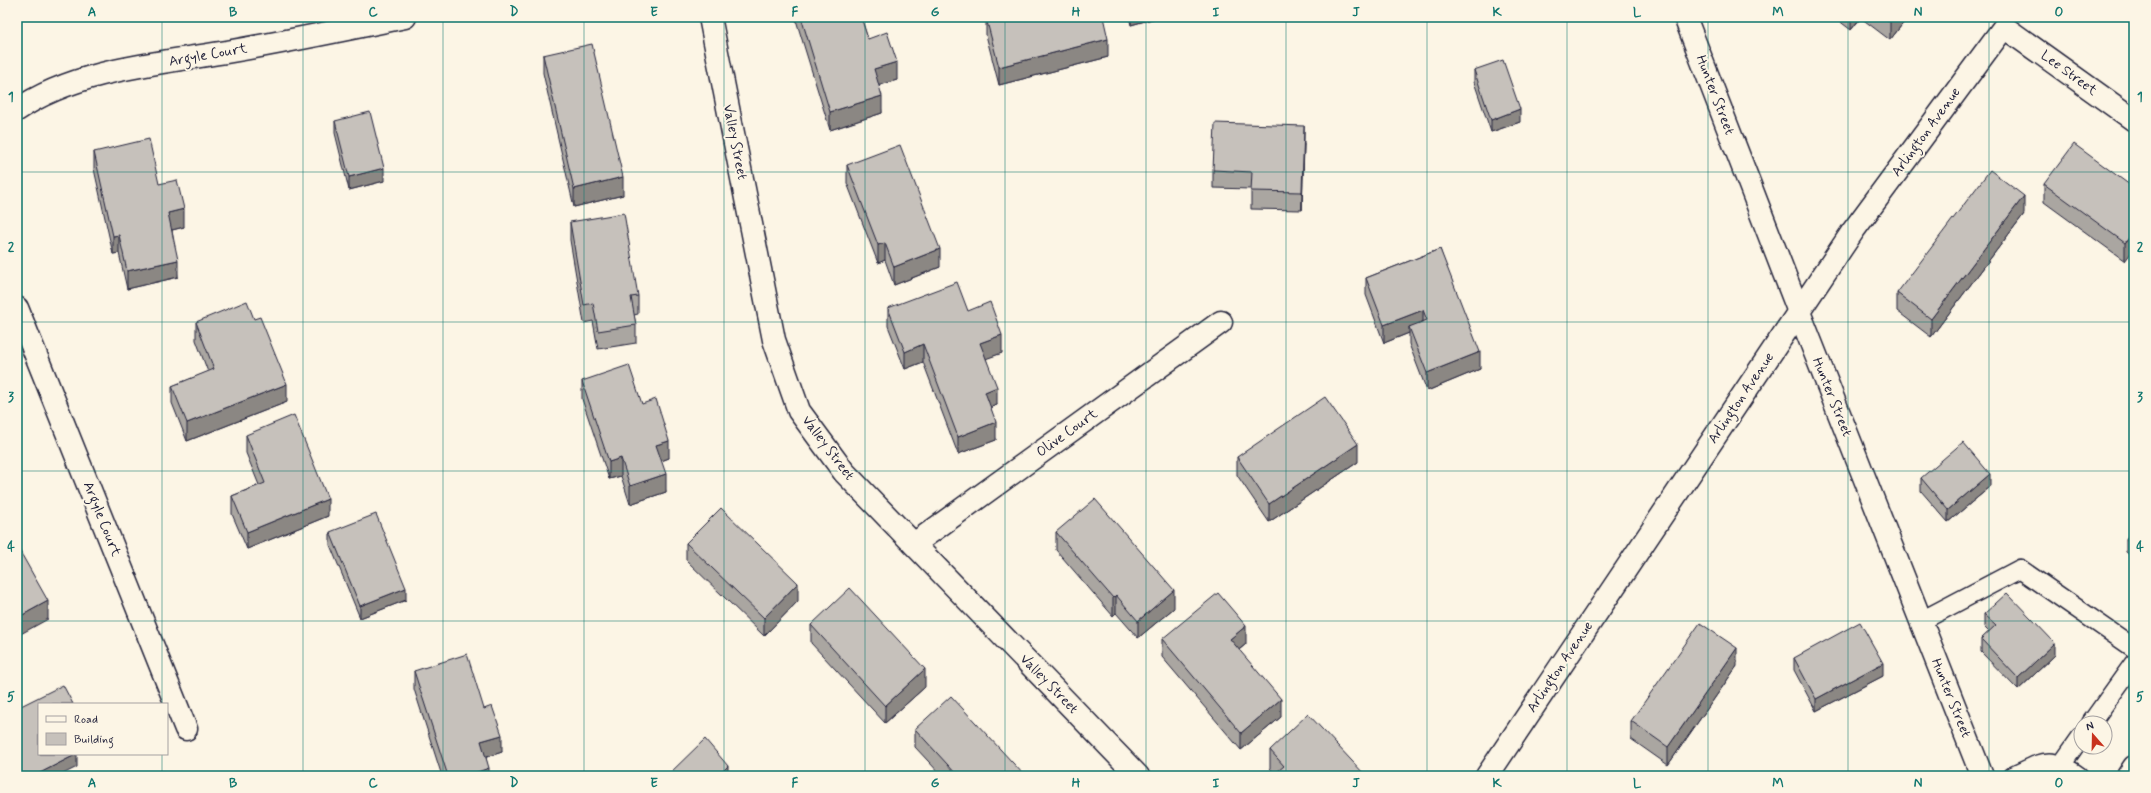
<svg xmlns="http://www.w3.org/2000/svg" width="2151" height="793" font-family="Mynerve,sans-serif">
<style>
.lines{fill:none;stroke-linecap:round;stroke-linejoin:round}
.service-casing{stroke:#22223b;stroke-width:21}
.minor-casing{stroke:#22223b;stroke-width:25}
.primary-casing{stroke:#22223b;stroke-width:25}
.service{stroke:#fcf5e5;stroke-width:18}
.minor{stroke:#fcf5e5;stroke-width:22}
.primary{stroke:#fcf5e5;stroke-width:22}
.wall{fill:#aaa6a1;stroke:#22223b}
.shaded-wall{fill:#8b8783;stroke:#22223b}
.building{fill:#c6c1bb;stroke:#22223b}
.grid{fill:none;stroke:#0f766e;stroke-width:1;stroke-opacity:0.55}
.labels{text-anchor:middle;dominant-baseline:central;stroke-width:4;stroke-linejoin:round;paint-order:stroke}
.street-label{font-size:14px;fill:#22223b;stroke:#fcf5e5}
.neatline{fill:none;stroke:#0f766e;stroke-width:1.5}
.grid-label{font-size:13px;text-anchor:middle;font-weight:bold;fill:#0f766e}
</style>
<rect width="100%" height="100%" fill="#fcf5e5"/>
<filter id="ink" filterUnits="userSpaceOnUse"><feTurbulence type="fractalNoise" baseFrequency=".025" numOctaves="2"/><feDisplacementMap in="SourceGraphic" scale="8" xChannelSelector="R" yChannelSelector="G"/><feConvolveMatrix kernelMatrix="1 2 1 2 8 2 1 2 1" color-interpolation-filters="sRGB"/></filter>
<g filter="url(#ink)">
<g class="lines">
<g class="service-casing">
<g id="service">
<path d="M1921,621L2020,569L2134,648"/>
<path d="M2091,723L2134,663"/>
<path d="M2062,764L2081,737"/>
<path d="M2013,776C2045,761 2049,755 2079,776"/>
</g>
</g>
<g class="minor-casing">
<g id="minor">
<path d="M710,17L774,340L799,411L844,472L1138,776"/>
<path d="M1685,17L1799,312L1982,776"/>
<path d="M17,110C76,69 162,63 232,51C290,41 348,29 405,17"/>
<path d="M17,308L186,729"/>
<path d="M914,544L1221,322"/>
<path d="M1487,776L1853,231L2004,27L2134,120"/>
</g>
</g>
<g class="primary-casing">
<path id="primary" d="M2128,776L2134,767"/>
</g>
<use href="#service" class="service"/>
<use href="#minor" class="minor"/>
<use href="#primary" class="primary"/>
</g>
<g class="wall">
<path d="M796,17H861L868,39L897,80L879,85L882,113L830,130L796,20Z"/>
<path d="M1129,17H1159L1131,25Z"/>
<path d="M1834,17H1908L1890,40L1861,18L1851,30Z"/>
<path d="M986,18L1108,57L999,85L986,35Z"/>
<path d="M543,55L623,195L574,207L543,73Z"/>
<path d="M1474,70L1520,122L1491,132L1474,82Z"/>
<path d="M335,121L384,181L349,190L335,133Z"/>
<path d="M1304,144L1302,210L1251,209V189L1213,188V170Z"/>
<path d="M94,152L159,184L184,227L172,230L178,277L127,289L119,253L113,254L94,169Z"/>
<path d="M847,165L940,267L894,285L885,260L878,263L847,183Z"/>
<path d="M2044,184L2134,188L2125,261L2044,202Z"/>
<path d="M2024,214L1931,337L1897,311V293Z"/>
<path d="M570,222L638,296V314L634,315L636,325V343L598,349L593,321L584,323L570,240Z"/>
<path d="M1440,249L1480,369L1427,391L1409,344V333L1384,343L1366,295V278Z"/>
<path d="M888,308L968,311L1002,353L986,358L997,405L991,407L996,440L958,454L923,362L905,369L888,326Z"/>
<path d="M196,322L287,402L187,441L172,403V386L208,372L196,340Z"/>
<path d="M582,381L642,404L669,458L661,461L666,492L630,504L621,476L609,479L582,399Z"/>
<path d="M246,435L328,516L247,549L232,514V496L259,485L246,453Z"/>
<path d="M1237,457L1358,462L1269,522L1237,475Z"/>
<path d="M1921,478L1990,487L1948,522L1921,491Z"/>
<path d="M2134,527V558L2126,552V539Z"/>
<path d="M330,532L406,600L360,618L330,545Z"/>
<path d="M1056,532L1174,608L1138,638L1116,613L1113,616L1056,550Z"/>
<path d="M686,543L798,601L764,636L686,560Z"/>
<path d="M1984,614L2055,655L2018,690L1981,652V639L1989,632L1984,627Z"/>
<path d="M811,625L925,687L885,723L811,643Z"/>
<path d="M1162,639L1246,644L1239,650L1281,717L1241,750L1162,657Z"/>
<path d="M1794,658L1883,676L1816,711L1794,670Z"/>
<path d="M1737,666L1668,765L1631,739V721Z"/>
<path d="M414,671L484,709L502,752L486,757L489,776H442L414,689Z"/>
<path d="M915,729L1025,776H942L915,747Z"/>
<path d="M1270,750L1366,776H1277L1270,768Z"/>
</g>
<g class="shaded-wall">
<path d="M1131,17H1159L1131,25Z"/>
<path d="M1851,17H1861L1851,30Z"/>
<path d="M1894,17H1908L1890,40V22Z"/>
<path d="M1108,39V57L999,85V67Z"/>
<path d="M897,62V80L874,87V69Z"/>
<path d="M882,96V113L830,130V112Z"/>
<path d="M1520,109V122L1491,132V120Z"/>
<path d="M1304,126V144L1302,210V192Z"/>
<path d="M384,168V181L349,190V177Z"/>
<path d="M623,177V195L574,207V189Z"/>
<path d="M2024,196V214L1931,337V319Z"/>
<path d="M184,209V227L168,231V213Z"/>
<path d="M2134,231V249L2125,261V243Z"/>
<path d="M119,235V253L113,254V236Z"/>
<path d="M885,243V260L878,263V245Z"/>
<path d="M940,249V267L894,285V267Z"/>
<path d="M178,260V277L127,289V271Z"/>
<path d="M1423,310V328L1409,327V333L1384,343V325Z"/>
<path d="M1002,335V353L980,361V343Z"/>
<path d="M923,344V362L905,369V352Z"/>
<path d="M1480,352V369L1427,391V373Z"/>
<path d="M287,384V402L187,441V423Z"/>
<path d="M997,387V405L985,409V392Z"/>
<path d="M996,422V440L958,454V437Z"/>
<path d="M669,441V458L656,463V445Z"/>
<path d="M1358,444V462L1269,522V504Z"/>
<path d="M621,458V476L609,479V462Z"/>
<path d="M666,474V492L630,504V486Z"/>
<path d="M1990,474V487L1948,522V510Z"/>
<path d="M328,499V516L247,549V532Z"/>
<path d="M798,583V601L764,636V618Z"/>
<path d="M406,588V600L360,618V606Z"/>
<path d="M1174,590V608L1138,638V621Z"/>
<path d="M1116,595V613L1113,616V598Z"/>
<path d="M48,601V619L17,636V618Z"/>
<path d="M1246,626V644L1230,657V639Z"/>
<path d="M2055,643V655L2018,690V678Z"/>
<path d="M1737,648V666L1668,765V747Z"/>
<path d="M1883,663V676L1816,711V699Z"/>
<path d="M925,669V687L885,723V706Z"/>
<path d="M1281,699V717L1241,750V733Z"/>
<path d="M502,735V752L481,759V741Z"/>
<path d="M77,754V767L59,776H34Z"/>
<path d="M728,766V776H718Z"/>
<path d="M489,768V776H466Z"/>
</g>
<g class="building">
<path d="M801,17H861L868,39L887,32L897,62L874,69L882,96L830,112Z"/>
<path d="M989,17H1103L1108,39L999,67L986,18Z"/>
<path d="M1883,17H1894L1890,22Z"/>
<path d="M592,44L623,177L574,189L543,55Z"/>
<path d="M1503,60L1520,109L1491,120L1474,70Z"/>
<path d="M370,112L384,168L349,177L335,121Z"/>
<path d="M1215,123L1304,126L1302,192L1251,191L1252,172L1213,170Z"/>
<path d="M149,139L159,184L177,180L184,209L168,213L178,260L127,271L119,235L113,236L94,152Z"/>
<path d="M2074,144L2134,188V231L2125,243L2044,184Z"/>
<path d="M900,145L940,249L894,267L885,243L878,245L847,165Z"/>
<path d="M1990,170L2024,196L1931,319L1897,293Z"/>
<path d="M624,213L638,296L631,297L636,325L598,331L593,303L584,305L570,222Z"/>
<path d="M1440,249L1480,352L1427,373L1409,327L1427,320L1423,310L1384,325L1366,278Z"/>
<path d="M957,282L968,311L990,302L1002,335L980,343L997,387L985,392L996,422L958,437L923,344L905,352L888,308Z"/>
<path d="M247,301L254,319L260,317L287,384L187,423L172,386L214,369L196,322Z"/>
<path d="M629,365L642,404L656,399L669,441L656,445L666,474L630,486L621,458L609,462L582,381Z"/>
<path d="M1325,397L1358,444L1269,504L1237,457Z"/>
<path d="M294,415L328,499L247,532L232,496L265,483L246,435Z"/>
<path d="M1963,442L1990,474L1948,510L1921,478Z"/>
<path d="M1095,499L1174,590L1138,621L1116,595L1113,598L1056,532Z"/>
<path d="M721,508L798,583L764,618L686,543Z"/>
<path d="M376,514L406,588L360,606L330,532Z"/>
<path d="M2134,527V545L2126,539Z"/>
<path d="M17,546L48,601L17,618Z"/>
<path d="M850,588L925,669L885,706L811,625Z"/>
<path d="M1218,593L1246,626L1230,639L1281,699L1241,733L1162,639Z"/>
<path d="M2007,593L2055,643L2018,678L1981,639L1996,625L1984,614Z"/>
<path d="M1860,622L1883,663L1816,699L1794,658Z"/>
<path d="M1700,623L1737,648L1668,747L1631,721Z"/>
<path d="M467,654L484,709L492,706L502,735L481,741L489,768L466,776H448L414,671Z"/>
<path d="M63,685L73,704H39V754H77L34,776H17V708Z"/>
<path d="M951,696L1025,776H958L915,729Z"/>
<path d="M1308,714L1366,776H1283L1278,771L1284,766L1270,750Z"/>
<path d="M705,739L728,766L718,776H667Z"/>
<path d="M633,775L664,776H632Z"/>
</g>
</g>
<path class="grid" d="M162,17V704M303,17V776M443,17V776M584,17V776M724,17V776M865,17V776M1005,17V776M1146,17V776M1286,17V776M1427,17V776M1567,17V776M1708,17V776M1848,17V776M1989,17V776M17,172H2134M17,322H2134M17,471H2134M17,621H2134M162,754V776"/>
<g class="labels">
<g class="street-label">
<text transform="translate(208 55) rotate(-10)">Argyle Court</text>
<text transform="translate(2069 73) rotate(36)">Lee Street</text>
<text transform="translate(1715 95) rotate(69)">Hunter Street</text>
<text transform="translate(1926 132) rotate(-54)">Arlington Avenue</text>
<text transform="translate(735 142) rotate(79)">Valley Street</text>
<text transform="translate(1832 397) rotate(68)">Hunter Street</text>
<text transform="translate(1741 398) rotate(-56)">Arlington Avenue</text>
<text transform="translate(1067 433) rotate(-36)">Olive Court</text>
<text transform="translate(828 448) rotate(53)">Valley Street</text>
<text transform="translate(102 519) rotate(68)">Argyle Court</text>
<text transform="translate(1560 667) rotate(-56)">Arlington Avenue</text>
<text transform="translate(1049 684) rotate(46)">Valley Street</text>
<text transform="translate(1951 698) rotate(68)">Hunter Street</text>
</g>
</g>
<rect width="2151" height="793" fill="none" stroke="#fcf5e5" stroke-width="44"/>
<rect x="38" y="703" width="130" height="52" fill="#fcf5e5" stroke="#a5a1a1"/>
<rect x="46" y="716" width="20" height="6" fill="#fcf5e5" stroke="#a5a1a1"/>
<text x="74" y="723" font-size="12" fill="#22223b">Road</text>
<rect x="46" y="733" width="20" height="12" fill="#c6c1bb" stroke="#a5a1a1"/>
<text x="74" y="743" font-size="12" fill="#22223b">Building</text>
<g transform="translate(2093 735) rotate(340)"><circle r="19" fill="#fcf5e5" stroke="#a5a1a1"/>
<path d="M0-3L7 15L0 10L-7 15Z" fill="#c8321e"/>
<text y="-6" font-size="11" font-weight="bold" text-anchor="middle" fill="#22223b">N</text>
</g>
<rect x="22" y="22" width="2107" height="749" class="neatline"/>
<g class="grid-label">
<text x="92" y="16">A</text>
<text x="233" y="16">B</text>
<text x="373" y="16">C</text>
<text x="514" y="16">D</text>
<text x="654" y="16">E</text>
<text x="795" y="16">F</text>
<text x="935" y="16">G</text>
<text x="1076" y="16">H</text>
<text x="1216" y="16">I</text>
<text x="1356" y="16">J</text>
<text x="1497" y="16">K</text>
<text x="1637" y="16">L</text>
<text x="1778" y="16">M</text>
<text x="1918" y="16">N</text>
<text x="2059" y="16">O</text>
<text x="11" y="101">1</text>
<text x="2140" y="101">1</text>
<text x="11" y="251">2</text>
<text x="2140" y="251">2</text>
<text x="11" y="401">3</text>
<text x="2140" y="401">3</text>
<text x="11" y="551">4</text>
<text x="2140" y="551">4</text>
<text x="11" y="701">5</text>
<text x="2140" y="701">5</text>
<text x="92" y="787">A</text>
<text x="233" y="787">B</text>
<text x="373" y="787">C</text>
<text x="514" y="787">D</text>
<text x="654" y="787">E</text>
<text x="795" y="787">F</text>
<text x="935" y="787">G</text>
<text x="1076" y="787">H</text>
<text x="1216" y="787">I</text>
<text x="1356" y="787">J</text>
<text x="1497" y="787">K</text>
<text x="1637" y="787">L</text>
<text x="1778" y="787">M</text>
<text x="1918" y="787">N</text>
<text x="2059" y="787">O</text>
</g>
</svg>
